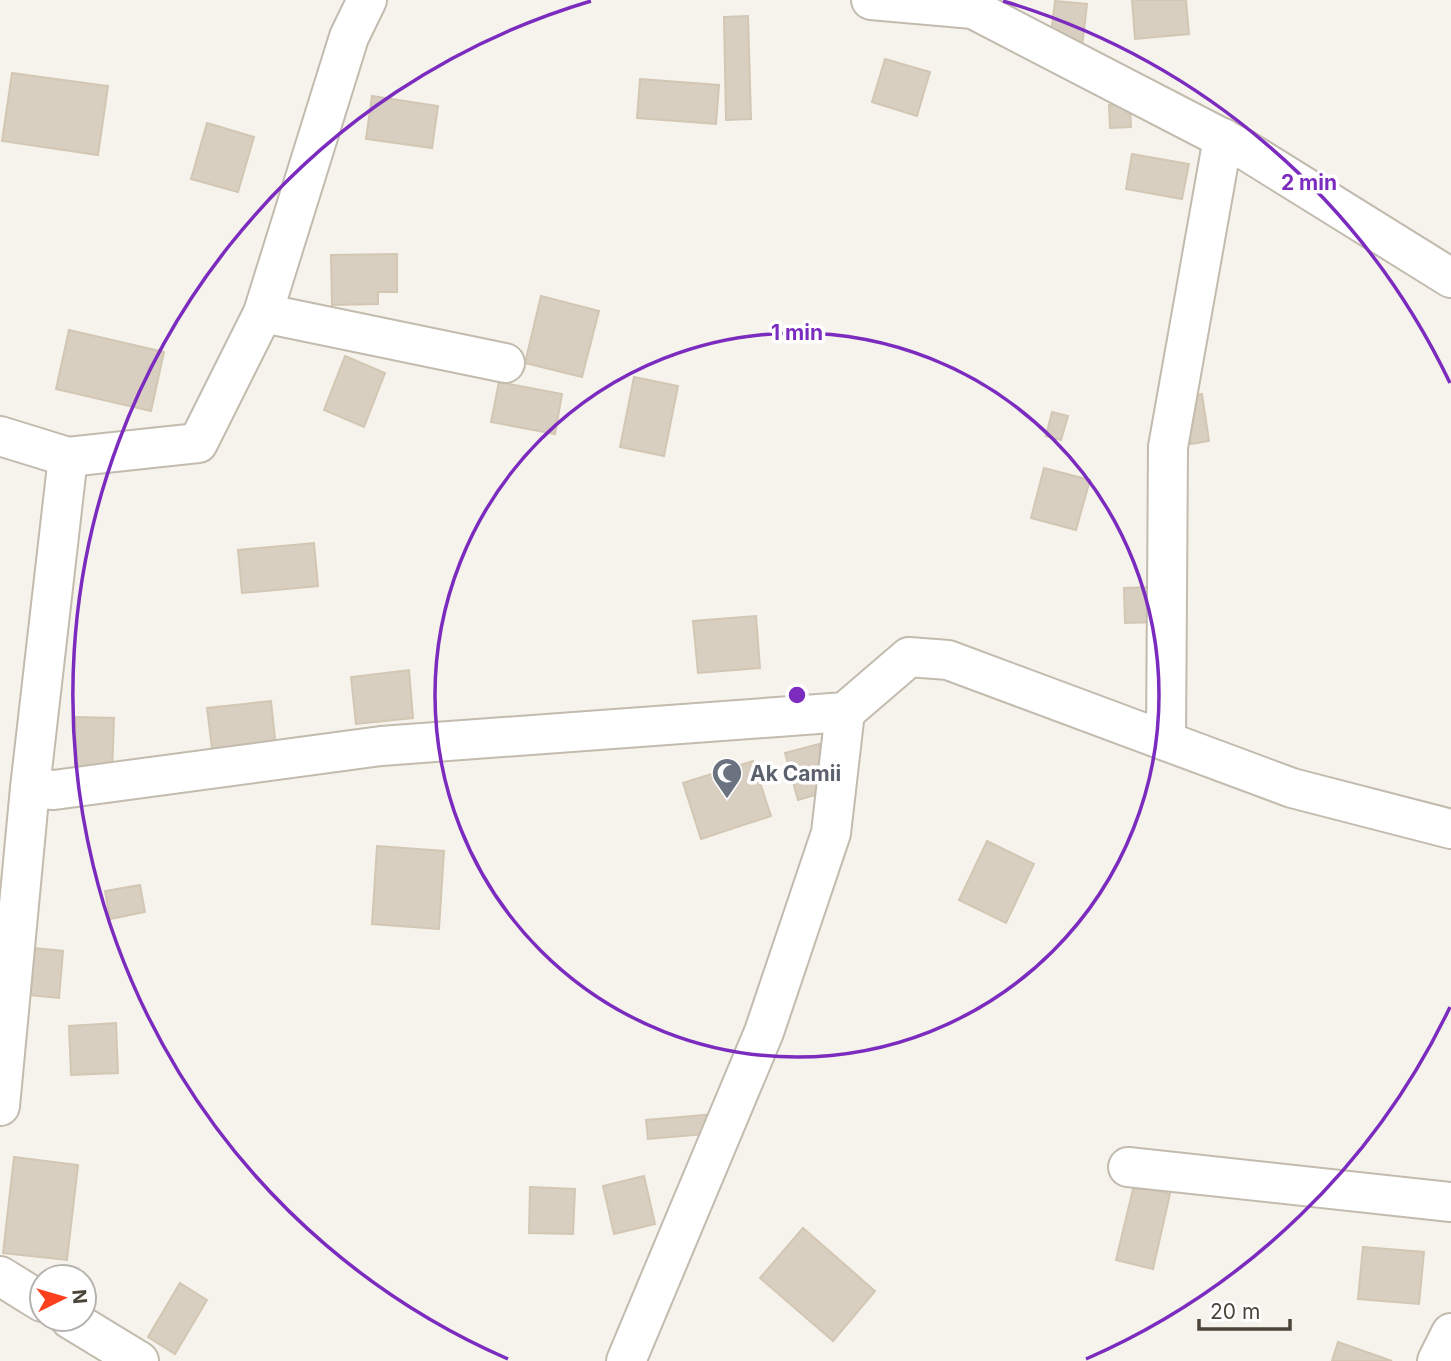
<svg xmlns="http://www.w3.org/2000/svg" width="1451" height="1361" font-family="Inter,sans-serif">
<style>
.building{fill:#d8cfc1;stroke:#d3c7b4;stroke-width:2}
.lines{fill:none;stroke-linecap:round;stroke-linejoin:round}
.minor-casing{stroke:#c2bbae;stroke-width:42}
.minor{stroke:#fff;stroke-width:38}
.ring{fill:none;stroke:#7b2cbf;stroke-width:3.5}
.labels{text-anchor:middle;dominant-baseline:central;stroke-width:7;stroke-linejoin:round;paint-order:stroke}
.worship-label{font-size:21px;font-weight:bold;fill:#5b616d;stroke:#fff;text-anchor:start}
.centre{fill:#7b2cbf;stroke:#fff;stroke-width:3.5}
.ring-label{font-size:21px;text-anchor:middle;font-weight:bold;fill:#7b2cbf;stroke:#fff;stroke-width:7;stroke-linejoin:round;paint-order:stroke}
</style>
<rect width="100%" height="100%" fill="#f6f3ec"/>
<g class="building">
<path d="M1132,0H1186L1189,34L1135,39Z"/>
<path d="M1055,1L1087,4L1082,48L1050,44Z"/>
<path d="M748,16L751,119L726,120L724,17Z"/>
<path d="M885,59L930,72L917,116L872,102Z"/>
<path d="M12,73L108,86L98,155L2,141Z"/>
<path d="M640,79L719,85L716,124L637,118Z"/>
<path d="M372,96L438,106L432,148L366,139Z"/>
<path d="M1130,104L1131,127L1110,128L1109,105Z"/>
<path d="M207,123L254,137L238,192L191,179Z"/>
<path d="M1132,154L1189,164L1182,199L1126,189Z"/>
<path d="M397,254V292H378V304L332,305L331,255Z"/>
<path d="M541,296L599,311L582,377L525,363Z"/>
<path d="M69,330L164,352L151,411L56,389Z"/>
<path d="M345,356L385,373L364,427L324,410Z"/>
<path d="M634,377L678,386L664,456L620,447Z"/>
<path d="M499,382L562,394L555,434L491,422Z"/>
<path d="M1202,394L1209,441L1191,444L1184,397Z"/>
<path d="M1052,412L1068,416L1061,440L1046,436Z"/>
<path d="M1044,468L1090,480L1076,530L1031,518Z"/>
<path d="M314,543L318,586L242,593L238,550Z"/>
<path d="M1156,587L1157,622L1125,623L1124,588Z"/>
<path d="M756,616L760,668L698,673L693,621Z"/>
<path d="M409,670L413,718L356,724L351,677Z"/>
<path d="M271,701L277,757L214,765L207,708Z"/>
<path d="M76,717L114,718L112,775L75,774Z"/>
<path d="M819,744L832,790L798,800L785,753Z"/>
<path d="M753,761L771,816L701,839L683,783Z"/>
<path d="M987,841L1034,864L1006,923L959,900Z"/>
<path d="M377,846L444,851L439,929L372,924Z"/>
<path d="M140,885L145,912L110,919L105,891Z"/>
<path d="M34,948L63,951L59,998L29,995Z"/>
<path d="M116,1023L118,1073L71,1075L69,1026Z"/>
<path d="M715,1114L717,1133L648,1139L646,1120Z"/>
<path d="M14,1157L78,1165L67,1260L3,1253Z"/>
<path d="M644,1176L655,1224L614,1234L603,1186Z"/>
<path d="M1134,1185L1170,1194L1153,1269L1116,1260Z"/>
<path d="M530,1187L575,1189L573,1234L529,1233Z"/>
<path d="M803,1228L875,1291L833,1341L760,1278Z"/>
<path d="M1363,1247L1424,1252L1419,1304L1358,1299Z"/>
<path d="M180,1283L207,1300L175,1354L148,1337Z"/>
<path d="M1338,1342L1392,1361H1332Z"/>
</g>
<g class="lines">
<g class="minor-casing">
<g id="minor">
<path d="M871,0L973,9L1245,150L1451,278"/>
<path d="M263,313L505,363"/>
<path d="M0,436L68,457L198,443L263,313L349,37L367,0"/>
<path d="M1166,741L1168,447L1223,138"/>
<path d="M30,788L54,790L381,746L845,712L909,657L948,660L1292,788L1451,829"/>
<path d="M0,1106L30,788L68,457"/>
<path d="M1128,1167L1451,1202"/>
<path d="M0,1276L42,1302"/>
<path d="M70,1319L139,1361"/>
<path d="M626,1361L764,1032L831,833L845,712"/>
<path d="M1437,1361L1451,1333"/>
</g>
</g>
<use href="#minor" class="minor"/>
</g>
<g class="ring">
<circle cx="797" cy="695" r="362"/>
<path d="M1450 1007A724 724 0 0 1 1086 1359M508 1359A724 724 0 0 1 591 1M1003 1A724 724 0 0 1 1450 383"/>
</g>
<defs>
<g id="mosque-pin" transform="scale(1.575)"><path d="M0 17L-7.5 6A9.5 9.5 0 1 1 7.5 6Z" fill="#6b7280" stroke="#fff"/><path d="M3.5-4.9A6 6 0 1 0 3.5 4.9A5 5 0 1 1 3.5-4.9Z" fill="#fff"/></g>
</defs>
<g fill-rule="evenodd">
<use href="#mosque-pin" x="727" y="773"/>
</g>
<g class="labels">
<g class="worship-label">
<text x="750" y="773">Ak Camii</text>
</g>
</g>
<circle cx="797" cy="695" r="10" class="centre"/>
<g class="ring-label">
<text x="1309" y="190">2 min</text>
<text x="797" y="340">1 min</text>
</g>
<g transform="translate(63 1298) rotate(85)"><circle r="33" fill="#ffffff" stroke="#b7b4b0" stroke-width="2"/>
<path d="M0-5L12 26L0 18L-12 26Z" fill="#fc3f1d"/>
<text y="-10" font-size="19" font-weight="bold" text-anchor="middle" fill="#4b4439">N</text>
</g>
<path d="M1199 1319v10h91v-10" fill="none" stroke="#4b4439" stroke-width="3.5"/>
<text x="1210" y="1319" font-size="21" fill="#4b4439" stroke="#ffffff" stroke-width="5" paint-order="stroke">20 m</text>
</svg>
